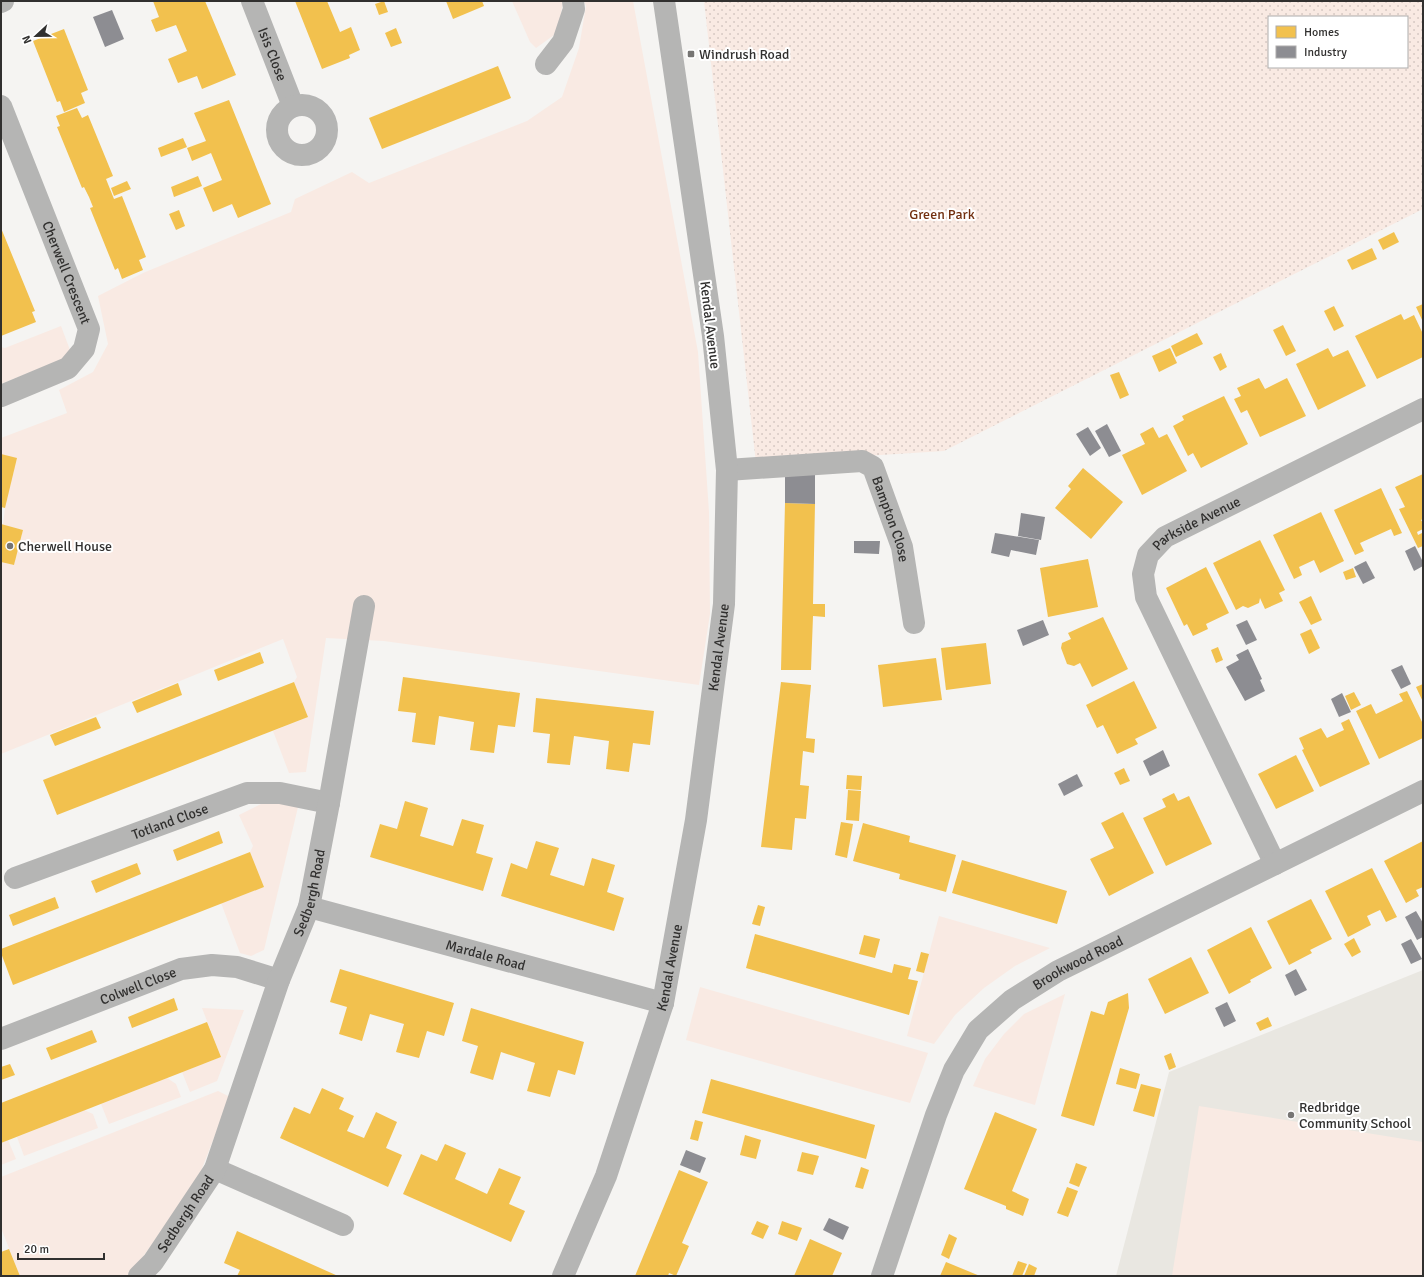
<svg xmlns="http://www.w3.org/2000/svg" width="1424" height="1277" font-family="Signika,sans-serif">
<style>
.built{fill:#e9e7e1}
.green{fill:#f9eae3}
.park{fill:url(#park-dots);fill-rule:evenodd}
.homes{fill:#f2c14e}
.industry{fill:#8d8d92}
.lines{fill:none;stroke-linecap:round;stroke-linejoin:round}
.minor{stroke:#b5b5b4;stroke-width:22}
.poi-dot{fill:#767573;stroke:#fff;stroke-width:1.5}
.labels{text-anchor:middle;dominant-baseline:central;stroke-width:4;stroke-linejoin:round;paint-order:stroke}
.street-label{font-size:14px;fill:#31302f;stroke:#fff}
.poi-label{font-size:14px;fill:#31302f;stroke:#fff;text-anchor:start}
.park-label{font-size:14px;fill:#723010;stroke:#fff}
</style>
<defs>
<pattern id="park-dots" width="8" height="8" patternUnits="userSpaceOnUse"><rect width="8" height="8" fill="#f9eae3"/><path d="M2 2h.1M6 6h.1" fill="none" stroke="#d6c9c3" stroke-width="1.8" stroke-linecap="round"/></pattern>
</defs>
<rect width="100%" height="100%" fill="#f5f4f2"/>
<path class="built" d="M1423,970V1276H1116L1169,1072Z"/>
<g class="green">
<path d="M512,1H563L560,20L554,35L536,48L530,42Z"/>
<path d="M584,1H633L698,352L709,512L710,614L699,685L384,641L326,638L306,772L289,773L273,731L308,717L294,682L297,677L283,639L1,754V562L14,565L23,530L3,525L5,508L1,438L67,413L59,390L93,372L108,344L98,296L143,273L291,212L295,199L352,172L369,183L527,121L562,97L579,48L586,6Z"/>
<path d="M61,326L70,350L63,359L1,384V347L5,348Z"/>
<path d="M267,801L298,807L264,950L251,956L240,953L221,903L264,887L250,852L253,846L239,815Z"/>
<path d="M939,916L1050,948L1015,966L984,988L955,1015L934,1044L907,1036Z"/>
<path d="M700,987L928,1053L910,1103L686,1040Z"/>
<path d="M1065,994L1035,1105L973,1086L985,1059L1004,1034L1024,1014Z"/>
<path d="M202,1008L244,1010L217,1081L190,1092L182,1072L221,1057Z"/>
<path d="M167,1078L176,1084L181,1097L109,1124L101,1104Z"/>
<path d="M218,1091L230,1097L201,1171L169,1220L133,1271L127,1276H20L1,1228V1177Z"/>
<path d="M1199,1106L1423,1142V1276H1172Z"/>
<path d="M84,1110L93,1114L98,1128L24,1156L17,1137Z"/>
<path d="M8,1140L16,1159L1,1165V1143Z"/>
</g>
<path class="park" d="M704,1H1423V209L944,451L756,463ZM1269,17H1407V67H1269Z"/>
<g class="homes">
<path d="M153,1H205L236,75L202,89L197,76L178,83L168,59L187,51L176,25L156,32L151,20L159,17Z"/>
<path d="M295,1H327L340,32L351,27L360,50L349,55L350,58L322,69Z"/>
<path d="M384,1L388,12L379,15L375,4Z"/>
<path d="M446,1H482L484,6L453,19Z"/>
<path d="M396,28L402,43L391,47L385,33Z"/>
<path d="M64,29L88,90L81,93L85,103L64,112L60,101L57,102L33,41Z"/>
<path d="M498,66L511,98L382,149L369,118Z"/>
<path d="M229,100L271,204L238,218L232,204L213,212L203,188L222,180L211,153L192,161L187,148L206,141L194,113Z"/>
<path d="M77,108L82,118L88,115L113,176L106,179L114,199L122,196L146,257L139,260L143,270L122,279L118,268L115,270L90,208L93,207L89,197L84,187L82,188L57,127L60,126L56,116Z"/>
<path d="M183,138L187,147L161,157L158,148Z"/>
<path d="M198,176L202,186L174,197L171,187Z"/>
<path d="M127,181L131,189L114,196L111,188Z"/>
<path d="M179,210L185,226L176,230L169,214Z"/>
<path d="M1,228L35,311L32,312L36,322L1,336Z"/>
<path d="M1394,232L1399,242L1383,250L1378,240Z"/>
<path d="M1372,248L1377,259L1352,270L1347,260Z"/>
<path d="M1423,304V322L1416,307Z"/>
<path d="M1334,306L1344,326L1334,331L1324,311Z"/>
<path d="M1401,314L1404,320L1414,315L1423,334V354H1422L1423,357L1377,379L1355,336Z"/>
<path d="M1283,325L1296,351L1286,356L1273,330Z"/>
<path d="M1197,333L1203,344L1176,357L1171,346Z"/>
<path d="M1170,348L1177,363L1159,372L1152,356Z"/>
<path d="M1328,348L1333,357L1348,350L1366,386L1318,410L1296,364Z"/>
<path d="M1221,353L1227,367L1220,371L1213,357Z"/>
<path d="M1119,372L1129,395L1120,399L1110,375Z"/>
<path d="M1259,378L1265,389L1287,378L1306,416L1260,437L1247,410L1241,413L1234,399L1241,396L1237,388Z"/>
<path d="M1224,396L1248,444L1201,468L1193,453L1188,456L1173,426L1184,420L1182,416Z"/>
<path d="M1153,427L1159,438L1167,434L1187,471L1142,495L1122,455L1145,444L1140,434Z"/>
<path d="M1,454L17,458L5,508L1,507Z"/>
<path d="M1083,468L1123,502L1091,539L1055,508L1071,489L1068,486Z"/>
<path d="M1423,474V519L1421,520L1423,523V529L1417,532L1418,535L1422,533L1423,546L1418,548L1399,509L1405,507L1395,487Z"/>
<path d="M1381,488L1402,533L1394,536L1391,529L1360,543L1364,551L1355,555L1334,510Z"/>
<path d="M785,503L815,504L813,604H825V617L813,616L811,670H781Z"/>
<path d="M1321,512L1344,561L1320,573L1314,560L1299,567L1302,575L1294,579L1273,535Z"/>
<path d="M1,524L23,530L14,565L1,562Z"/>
<path d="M1260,540L1285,590L1279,593L1283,601L1265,609L1260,598L1259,603L1248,608L1243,606L1236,610L1213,563Z"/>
<path d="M1088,559L1098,607L1048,617L1040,568Z"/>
<path d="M1206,567L1229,613L1206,624L1208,629L1193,636L1187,624L1184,626L1166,588Z"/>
<path d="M1353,568L1356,577L1346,580L1343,572Z"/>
<path d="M1311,596L1322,620L1311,625L1299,602Z"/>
<path d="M1103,617L1128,669L1092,687L1080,663L1074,666L1067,664L1061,648L1062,643L1071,639L1068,633Z"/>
<path d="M1311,629L1320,648L1309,654L1300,634Z"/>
<path d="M986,643L991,684L946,690L941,648Z"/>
<path d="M1218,647L1223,660L1216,663L1211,650Z"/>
<path d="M260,652L264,663L218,681L214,670Z"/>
<path d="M936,658L942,700L883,707L878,665Z"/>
<path d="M403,677L520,693L515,727L498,725L494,753L470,750L474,722L439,716L435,745L412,742L416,713L398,711Z"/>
<path d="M1134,681L1157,728L1135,739L1138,744L1117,754L1103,725L1097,728L1086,705Z"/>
<path d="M294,682L308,717L57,815L43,780Z"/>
<path d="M781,682L811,685L806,738L815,739L814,753L803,751L800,785L809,786L806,819L795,818L792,850L761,847Z"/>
<path d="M178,683L182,695L137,713L132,702Z"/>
<path d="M1423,684V702L1416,687Z"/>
<path d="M1407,691L1423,724V738L1379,759L1356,711L1371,704L1376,714L1403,701L1399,694Z"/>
<path d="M1354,692L1361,705L1351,710L1345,696Z"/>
<path d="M536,698L654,711L650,745L633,743L629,772L606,769L609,741L574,736L570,765L547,763L550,734L533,732Z"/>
<path d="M96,717L101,728L55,746L50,735Z"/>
<path d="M1349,719L1370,764L1320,787L1302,750L1304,749L1299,738L1321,728L1327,738L1344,730L1341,723Z"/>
<path d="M1296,755L1314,791L1276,809L1258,774Z"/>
<path d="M1124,768L1130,781L1120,785L1114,773Z"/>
<path d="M847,775L862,776L861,790L846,789Z"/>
<path d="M848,790L861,791L859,821L846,820Z"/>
<path d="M1174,793L1178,801L1189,796L1212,844L1166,866L1143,818L1166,807L1162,799Z"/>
<path d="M405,801L428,808L420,836L453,846L462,819L484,825L476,853L493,858L483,891L370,857L380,824L397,829Z"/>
<path d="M1123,812L1154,873L1109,896L1090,859L1114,848L1101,823Z"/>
<path d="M841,822L853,824L847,858L835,855Z"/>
<path d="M863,823L910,836L909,842L956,855L946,892L899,879L900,874L853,861Z"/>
<path d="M219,831L223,843L177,861L173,850Z"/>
<path d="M536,841L559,848L550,875L584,886L592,858L615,865L607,892L624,898L614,931L501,896L511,863L527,869Z"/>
<path d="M1423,841V887L1416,890L1419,896L1406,903L1384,861Z"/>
<path d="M250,852L264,887L13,985L1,953V949Z"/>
<path d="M962,860L1067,891L1057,924L952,893Z"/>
<path d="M137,863L141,874L96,893L91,881Z"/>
<path d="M1372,868L1397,917L1386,922L1380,910L1367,916L1371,925L1348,937L1325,891Z"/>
<path d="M55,897L59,908L13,926L9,915Z"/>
<path d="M1311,899L1332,939L1310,950L1312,953L1289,965L1267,921Z"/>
<path d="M758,905L765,907L760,926L752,924Z"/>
<path d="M1251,927L1272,968L1250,980L1251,982L1229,994L1207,950Z"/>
<path d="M755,934L892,973L894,964L911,968L908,979L918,981L909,1015L746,968Z"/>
<path d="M864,935L880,939L875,958L859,954Z"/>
<path d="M1354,938L1361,952L1352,957L1344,944Z"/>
<path d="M921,952L929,954L924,973L916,971Z"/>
<path d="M1191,957L1209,993L1165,1014L1148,979Z"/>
<path d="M340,969L454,1003L444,1036L427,1031L419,1058L396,1052L404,1024L370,1014L362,1041L339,1034L347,1007L330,1002Z"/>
<path d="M1128,993L1129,1008L1094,1126L1061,1116L1091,1011L1104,1015L1108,1002Z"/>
<path d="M174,998L178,1010L132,1028L128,1017Z"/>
<path d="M471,1008L584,1042L575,1075L558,1070L550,1097L527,1091L535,1063L501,1052L493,1080L470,1073L478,1046L462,1041Z"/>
<path d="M1268,1017L1272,1026L1260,1031L1256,1023Z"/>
<path d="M207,1022L221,1057L1,1143V1103Z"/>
<path d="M92,1030L97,1042L51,1060L46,1048Z"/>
<path d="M1171,1053L1176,1067L1169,1070L1164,1056Z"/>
<path d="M10,1064L15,1075L1,1080V1067Z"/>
<path d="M1120,1068L1140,1074L1136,1089L1116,1084Z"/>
<path d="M711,1079L875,1125L866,1159L702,1113Z"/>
<path d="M1141,1084L1161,1089L1154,1117L1133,1111Z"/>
<path d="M322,1088L344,1098L339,1109L354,1116L347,1131L364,1138L376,1112L397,1122L386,1148L402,1155L388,1187L280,1138L294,1107L310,1114Z"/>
<path d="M995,1112L1037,1129L1012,1191L1029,1199L1023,1216L1006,1209V1206L964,1189Z"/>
<path d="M695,1120L703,1122L698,1141L690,1139Z"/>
<path d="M745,1135L761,1140L756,1159L740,1155Z"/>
<path d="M445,1144L466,1153L455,1179L487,1194L499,1168L521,1177L509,1204L525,1211L511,1242L403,1194L421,1154L437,1161Z"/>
<path d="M802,1152L819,1156L813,1175L797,1171Z"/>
<path d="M1076,1163L1087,1167L1079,1187L1069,1183Z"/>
<path d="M861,1167L869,1170L863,1189L855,1187Z"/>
<path d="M679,1170L708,1182L682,1243L689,1246L676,1276L669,1273L668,1276H635Z"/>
<path d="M1067,1187L1078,1191L1068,1217L1057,1213Z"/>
<path d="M757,1221L769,1226L763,1239L751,1234Z"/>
<path d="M782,1221L802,1228L797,1241L778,1234Z"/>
<path d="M237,1231L291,1255L338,1276H237L240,1270L224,1263Z"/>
<path d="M949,1234L957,1238L949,1259L941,1255Z"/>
<path d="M810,1239L842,1253L832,1276H794Z"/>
<path d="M9,1249L20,1276H1V1252Z"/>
<path d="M1018,1261L1027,1264L1022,1276H1012Z"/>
<path d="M946,1262L980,1276H940Z"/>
<path d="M1029,1264L1037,1268L1034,1276H1024Z"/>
</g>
<g class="industry">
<path d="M112,10L124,39L105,47L93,17Z"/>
<path d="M1107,424L1121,451L1109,457L1095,431Z"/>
<path d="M1088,427L1101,448L1090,456L1076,434Z"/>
<path d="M785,470L815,471V504L785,503Z"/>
<path d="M1021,513L1045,517L1041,540L1018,536Z"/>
<path d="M995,533L1039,540L1036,555L1011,550L1009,557L991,553Z"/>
<path d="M854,541H880L879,554L854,553Z"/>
<path d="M1415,546L1423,562V566L1414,571L1405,551Z"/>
<path d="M1366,561L1375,578L1363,584L1354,567Z"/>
<path d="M1043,620L1049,635L1023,646L1017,630Z"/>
<path d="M1247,620L1257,640L1246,645L1236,625Z"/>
<path d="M1248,649L1262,679L1260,680L1265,691L1245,701L1226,667L1239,660L1236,655Z"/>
<path d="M1402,665L1411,684L1401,689L1391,670Z"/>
<path d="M1342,693L1351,712L1339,717L1331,699Z"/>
<path d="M1163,750L1170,766L1150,776L1143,761Z"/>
<path d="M1077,774L1083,786L1064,796L1058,784Z"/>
<path d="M1416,911L1423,923V937L1417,940L1405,917Z"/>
<path d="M1411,939L1422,959L1411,964L1401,944Z"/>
<path d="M1296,969L1307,990L1295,996L1285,975Z"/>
<path d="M1227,1002L1236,1021L1224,1027L1215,1008Z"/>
<path d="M686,1150L706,1158L700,1173L680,1165Z"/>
<path d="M829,1218L849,1227L843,1240L823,1230Z"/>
</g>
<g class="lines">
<g class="minor">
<path id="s1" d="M252,1L293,106"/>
<path d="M1,2L3,1"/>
<path d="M546,64L563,42L574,9L573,1"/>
<circle cx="302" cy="130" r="25"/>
<path id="s2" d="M1,106L89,329L84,349L68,368L1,396"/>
<path id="s3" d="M727,470L862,461L873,467L902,547L914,623"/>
<path id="s4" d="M1275,864L1146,597L1143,574L1148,555L1165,537L1423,409"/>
<path id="s5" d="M15,878L247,793H280L329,803"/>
<path id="s6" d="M309,907L663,1003"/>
<path id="s7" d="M1,1039L181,969L212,965L237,967L279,980"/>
<path d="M215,1169L343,1225"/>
<path id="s8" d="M139,1276L153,1262L215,1169L279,980L309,907L329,803L364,606"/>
<path id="s9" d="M563,1276L606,1176L663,1003L696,820L724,604L727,470L713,336L664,1"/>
<path id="s10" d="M882,1276L936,1115L954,1070L978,1030L1012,1000L1058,971L1423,791"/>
</g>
</g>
<g class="poi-dot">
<rect x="687" y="50" width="8" height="8" rx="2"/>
<circle cx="10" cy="546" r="4"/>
<circle cx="1291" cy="1115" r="4"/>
</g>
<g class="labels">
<g class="street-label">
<text stroke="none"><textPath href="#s1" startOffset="57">Isis Close</textPath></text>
<text stroke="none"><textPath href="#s2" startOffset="179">Cherwell Crescent</textPath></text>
<text transform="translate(710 325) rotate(83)">Kendal Avenue</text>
<text stroke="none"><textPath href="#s3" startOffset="203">Bampton Close</textPath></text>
<text stroke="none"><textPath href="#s4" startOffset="398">Parkside Avenue</textPath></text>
<text stroke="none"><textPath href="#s9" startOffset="651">Kendal Avenue</textPath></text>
<text stroke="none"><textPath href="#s5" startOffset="165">Totland Close</textPath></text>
<text stroke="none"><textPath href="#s8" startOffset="424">Sedbergh Road</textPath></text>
<text stroke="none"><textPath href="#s6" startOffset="183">Mardale Road</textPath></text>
<text stroke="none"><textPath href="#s10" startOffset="386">Brookwood Road</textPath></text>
<text stroke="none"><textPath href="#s9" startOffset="327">Kendal Avenue</textPath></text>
<text stroke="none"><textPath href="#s7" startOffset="147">Colwell Close</textPath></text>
<text stroke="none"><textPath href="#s8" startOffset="78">Sedbergh Road</textPath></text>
</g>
<g class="poi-label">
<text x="699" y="54">Windrush Road</text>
<text x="18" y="546">Cherwell House</text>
<text x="1299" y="1107">Redbridge<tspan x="1299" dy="16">Community School</tspan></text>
</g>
<g class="park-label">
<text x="942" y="214">Green Park</text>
</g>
</g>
<rect width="1424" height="1277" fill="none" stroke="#31302f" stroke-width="4"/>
<rect x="1268" y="16" width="140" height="52" fill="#ffffff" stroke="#adacac"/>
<rect x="1276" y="26" width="20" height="12" fill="#f2c14e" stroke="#adacac"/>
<text x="1304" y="36" font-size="12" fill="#31302f">Homes</text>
<rect x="1276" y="46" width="20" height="12" fill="#8d8d92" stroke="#adacac"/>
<text x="1304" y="56" font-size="12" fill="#31302f">Industry</text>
<g transform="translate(36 36) rotate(248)" stroke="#ffffff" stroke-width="3" paint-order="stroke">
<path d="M0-3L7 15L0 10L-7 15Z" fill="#31302f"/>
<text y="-6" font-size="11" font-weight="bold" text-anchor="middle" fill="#31302f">N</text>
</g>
<path d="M18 1253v6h86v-6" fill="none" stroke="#31302f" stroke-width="2"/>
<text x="24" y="1253" font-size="12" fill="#31302f" stroke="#ffffff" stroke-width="3" paint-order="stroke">20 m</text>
</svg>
